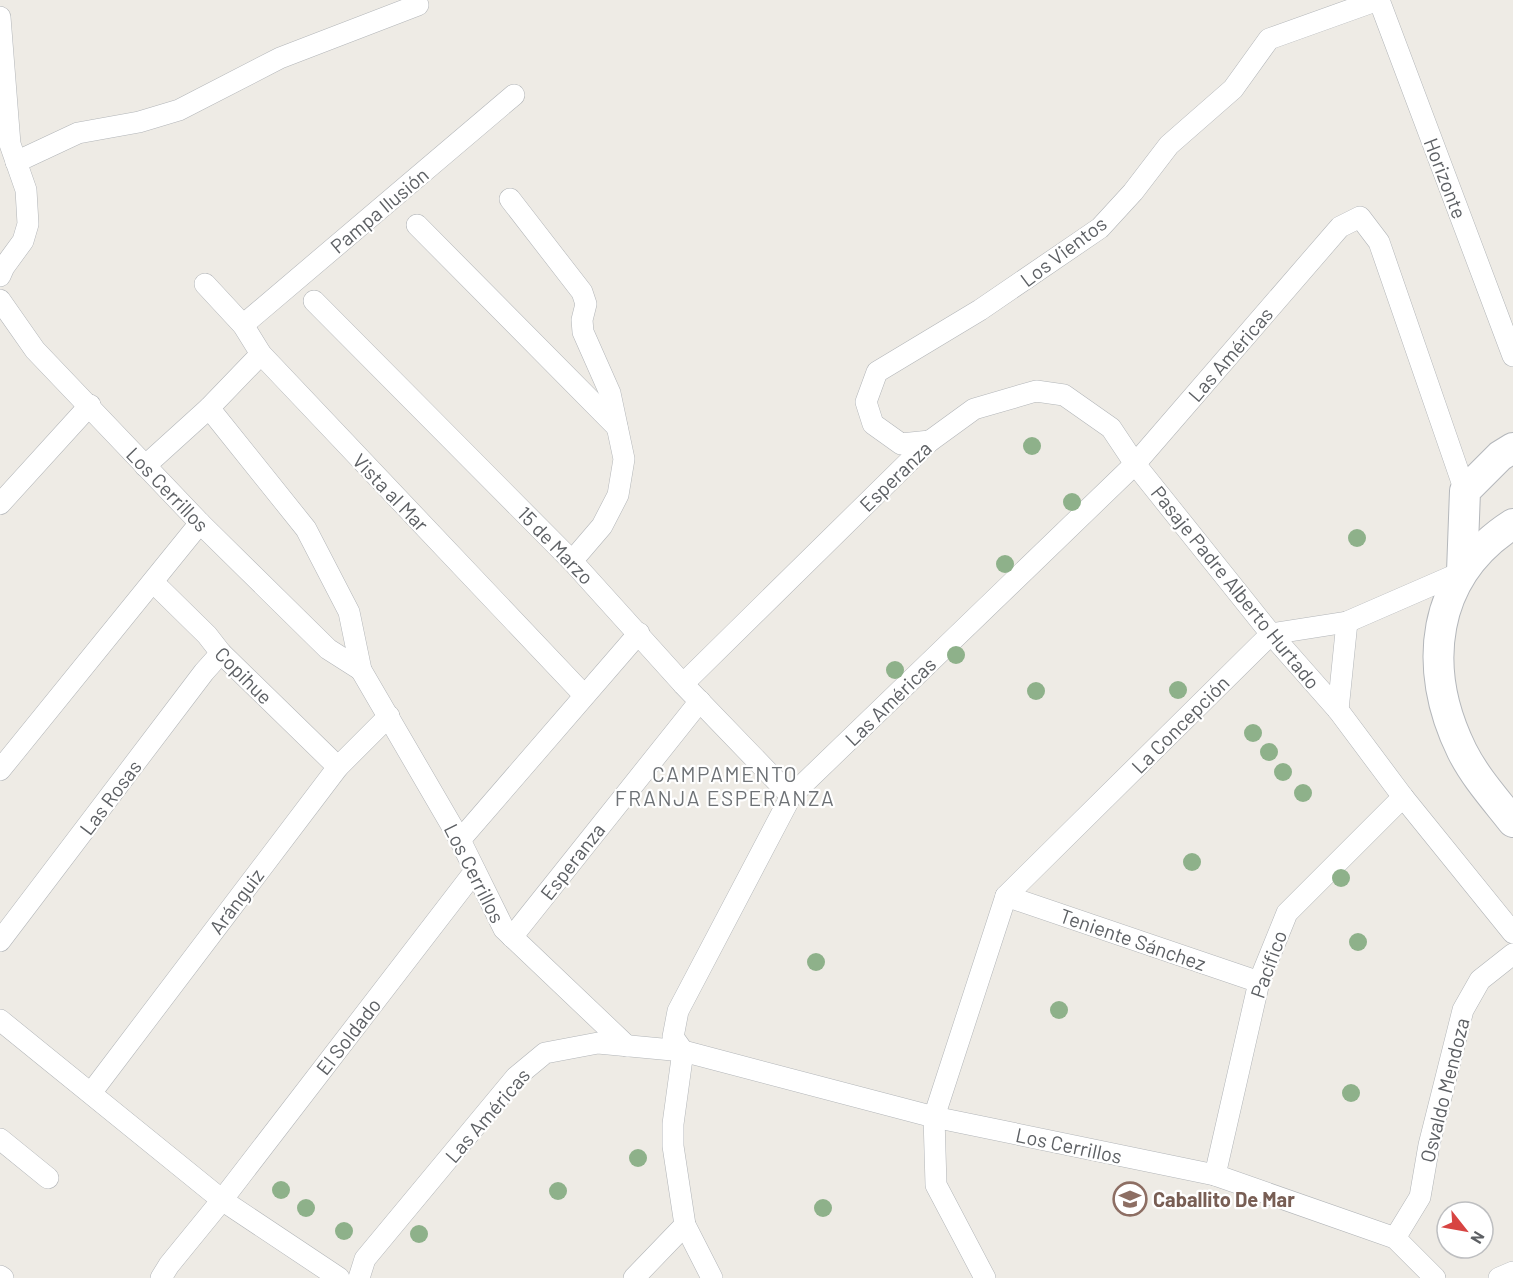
<svg xmlns="http://www.w3.org/2000/svg" width="1513" height="1278" font-family="Barlow,sans-serif">
<style>
.lines{fill:none;stroke-linecap:round;stroke-linejoin:round}
.street-casing{stroke:#b2b5b8;stroke-width:22}
.secondary-casing{stroke:#b4b7bb;stroke-width:32}
.street{stroke:#fff;stroke-width:21}
.secondary{stroke:#fff;stroke-width:30}
.tree{fill:#8eb18a}
.labels{text-anchor:middle;dominant-baseline:central;stroke-width:4.5;stroke-linejoin:round;paint-order:stroke}
.street-label{font-size:20px;fill:#5d6064;stroke:#fff}
.education-label{font-size:20px;font-weight:bold;fill:#785e54;stroke:#fff;text-anchor:start}
.neighbourhood-label{font-size:21px;letter-spacing:1.5px;fill:#6e7276;stroke:#fff}
</style>
<rect width="100%" height="100%" fill="#eeebe5"/>
<g class="lines">
<g class="street-casing">
<g id="street">
<path d="M1379,0L1513,356"/>
<path d="M0,17L10,144L26,190L28,224L23,241L4,267L0,276"/>
<path d="M16,162L78,133L139,122L179,110L280,58L418,5"/>
<path d="M510,199L582,292L586,304L582,320L583,332L610,393L624,459L618,495L602,526L572,561"/>
<path d="M417,225L617,427"/>
<path d="M205,284L243,325L261,354L584,695"/>
<path d="M0,300L35,350L200,523L328,649L361,670"/>
<path d="M314,301L572,561L683,684L791,796"/>
<path d="M243,325L514,95"/>
<path d="M209,408L306,529L349,612L361,670L460,840L504,929L627,1046"/>
<path d="M930,441L901,444L873,424L866,402L877,372L980,310L1100,228L1133,192L1169,145L1233,89L1269,39L1378,0"/>
<path d="M145,466L209,408L261,354"/>
<path d="M0,504L90,405"/>
<path d="M153,582L207,635L221,653L338,767"/>
<path d="M683,684L930,441L974,409L1036,391L1064,395L1111,428L1135,464L1271,634L1338,710L1403,797L1513,933"/>
<path d="M1338,710L1347,622"/>
<path d="M0,770L200,523"/>
<path d="M460,840L639,633"/>
<path d="M1006,896L1259,982"/>
<path d="M512,937L700,701"/>
<path d="M0,941L204,672L221,653"/>
<path d="M0,1020L222,1200L339,1278"/>
<path d="M91,1093L338,767L389,716"/>
<path d="M0,1139L48,1178"/>
<path d="M1215,1175L1259,982L1287,913L1403,797"/>
<path d="M1395,1238L1420,1197L1429,1145L1463,1010L1480,980L1513,954"/>
<path d="M0,1276L3,1278"/>
<path d="M161,1278L169,1265L222,1200L475,871"/>
<path d="M359,1278L365,1259L516,1077L545,1053L598,1043L683,1051L673,1037L678,1011L791,796L1135,464L1340,227L1360,217L1379,242L1465,491"/>
<path d="M634,1278L685,1225"/>
<path d="M712,1278L685,1225L673,1146V1124L683,1051L934,1117L1215,1175L1395,1238L1435,1278"/>
<path d="M985,1278L936,1185L934,1117L1006,896L1271,634L1347,622L1462,572"/>
<path d="M1499,1278L1513,1272"/>
</g>
</g>
<g class="secondary-casing">
<g id="secondary">
<path d="M1513,524C1431,576 1421,668 1462,751C1475,777 1495,799 1513,822"/>
<path d="M1462,572L1465,491L1500,456L1513,448"/>
</g>
</g>
<use href="#street" class="street"/>
<use href="#secondary" class="secondary"/>
</g>
<g class="tree">
<circle cx="1032" cy="446" r="9"/>
<circle cx="1072" cy="502" r="9"/>
<circle cx="1357" cy="538" r="9"/>
<circle cx="1005" cy="564" r="9"/>
<circle cx="956" cy="655" r="9"/>
<circle cx="895" cy="670" r="9"/>
<circle cx="1178" cy="690" r="9"/>
<circle cx="1036" cy="691" r="9"/>
<circle cx="1253" cy="733" r="9"/>
<circle cx="1269" cy="752" r="9"/>
<circle cx="1283" cy="772" r="9"/>
<circle cx="1303" cy="793" r="9"/>
<circle cx="1192" cy="862" r="9"/>
<circle cx="1341" cy="878" r="9"/>
<circle cx="1358" cy="942" r="9"/>
<circle cx="816" cy="962" r="9"/>
<circle cx="1059" cy="1010" r="9"/>
<circle cx="1351" cy="1093" r="9"/>
<circle cx="638" cy="1158" r="9"/>
<circle cx="281" cy="1190" r="9"/>
<circle cx="558" cy="1191" r="9"/>
<circle cx="306" cy="1208" r="9"/>
<circle cx="823" cy="1208" r="9"/>
<circle cx="344" cy="1231" r="9"/>
<circle cx="419" cy="1234" r="9"/>
</g>
<defs>
<g id="school-ring" transform="scale(1.725)"><circle r="9.5" fill="#fff" stroke="#8d6e63" stroke-width="1.5"/><path d="M0-5L7-2L0 1L-7-2ZM-4 1L0 2.5L4 1V4Q0 6-4 4Z" fill="#8d6e63"/></g>
</defs>
<g fill-rule="evenodd">
<use href="#school-ring" x="1130" y="1199"/>
</g>
<g class="labels">
<g class="street-label">
<text transform="translate(1446 178) rotate(69)">Horizonte</text>
<text transform="translate(379 210) rotate(-40)">Pampa Ilusión</text>
<text transform="translate(1063 251) rotate(-37)">Los Vientos</text>
<text transform="translate(1230 354) rotate(-49)">Las Américas</text>
<text transform="translate(895 476) rotate(-44)">Esperanza</text>
<text transform="translate(168 489) rotate(46)">Los Cerrillos</text>
<text transform="translate(391 492) rotate(46)">Vista al Mar</text>
<text transform="translate(556 545) rotate(46)">15 de Marzo</text>
<text transform="translate(1236 587) rotate(51)">Pasaje Padre Alberto Hurtado</text>
<text transform="translate(244 675) rotate(45)">Copihue</text>
<text transform="translate(890 701) rotate(-44)">Las Américas</text>
<text transform="translate(1180 724) rotate(-45)">La Concepción</text>
<text transform="translate(110 797) rotate(-53)">Las Rosas</text>
<text transform="translate(572 861) rotate(-52)">Esperanza</text>
<text transform="translate(475 873) rotate(63)">Los Cerrillos</text>
<text transform="translate(236 901) rotate(-53)">Aránguiz</text>
<text transform="translate(1133 939) rotate(19)">Teniente Sánchez</text>
<text transform="translate(1268 964) rotate(-70)">Pacífico</text>
<text transform="translate(348 1036) rotate(-52)">El Soldado</text>
<text transform="translate(1444 1090) rotate(-76)">Osvaldo Mendoza</text>
<text transform="translate(487 1115) rotate(-49)">Las Américas</text>
<text transform="translate(1069 1145) rotate(12)">Los Cerrillos</text>
</g>
<g class="education-label">
<text x="1153" y="1199">Caballito De Mar</text>
</g>
<g class="neighbourhood-label">
<text x="725" y="773">CAMPAMENTO<tspan x="725" dy="24">FRANJA ESPERANZA</tspan></text>
</g>
</g>
<g transform="translate(1465 1230) rotate(121)"><circle r="28" fill="#ffffff" stroke="#bebfc1" stroke-width="1.5"/>
<path d="M0-4.5L10 22L0 15L-10 22Z" fill="#d74442"/>
<text y="-9" font-size="16" font-weight="bold" text-anchor="middle" fill="#5d6064">N</text>
</g>
</svg>
